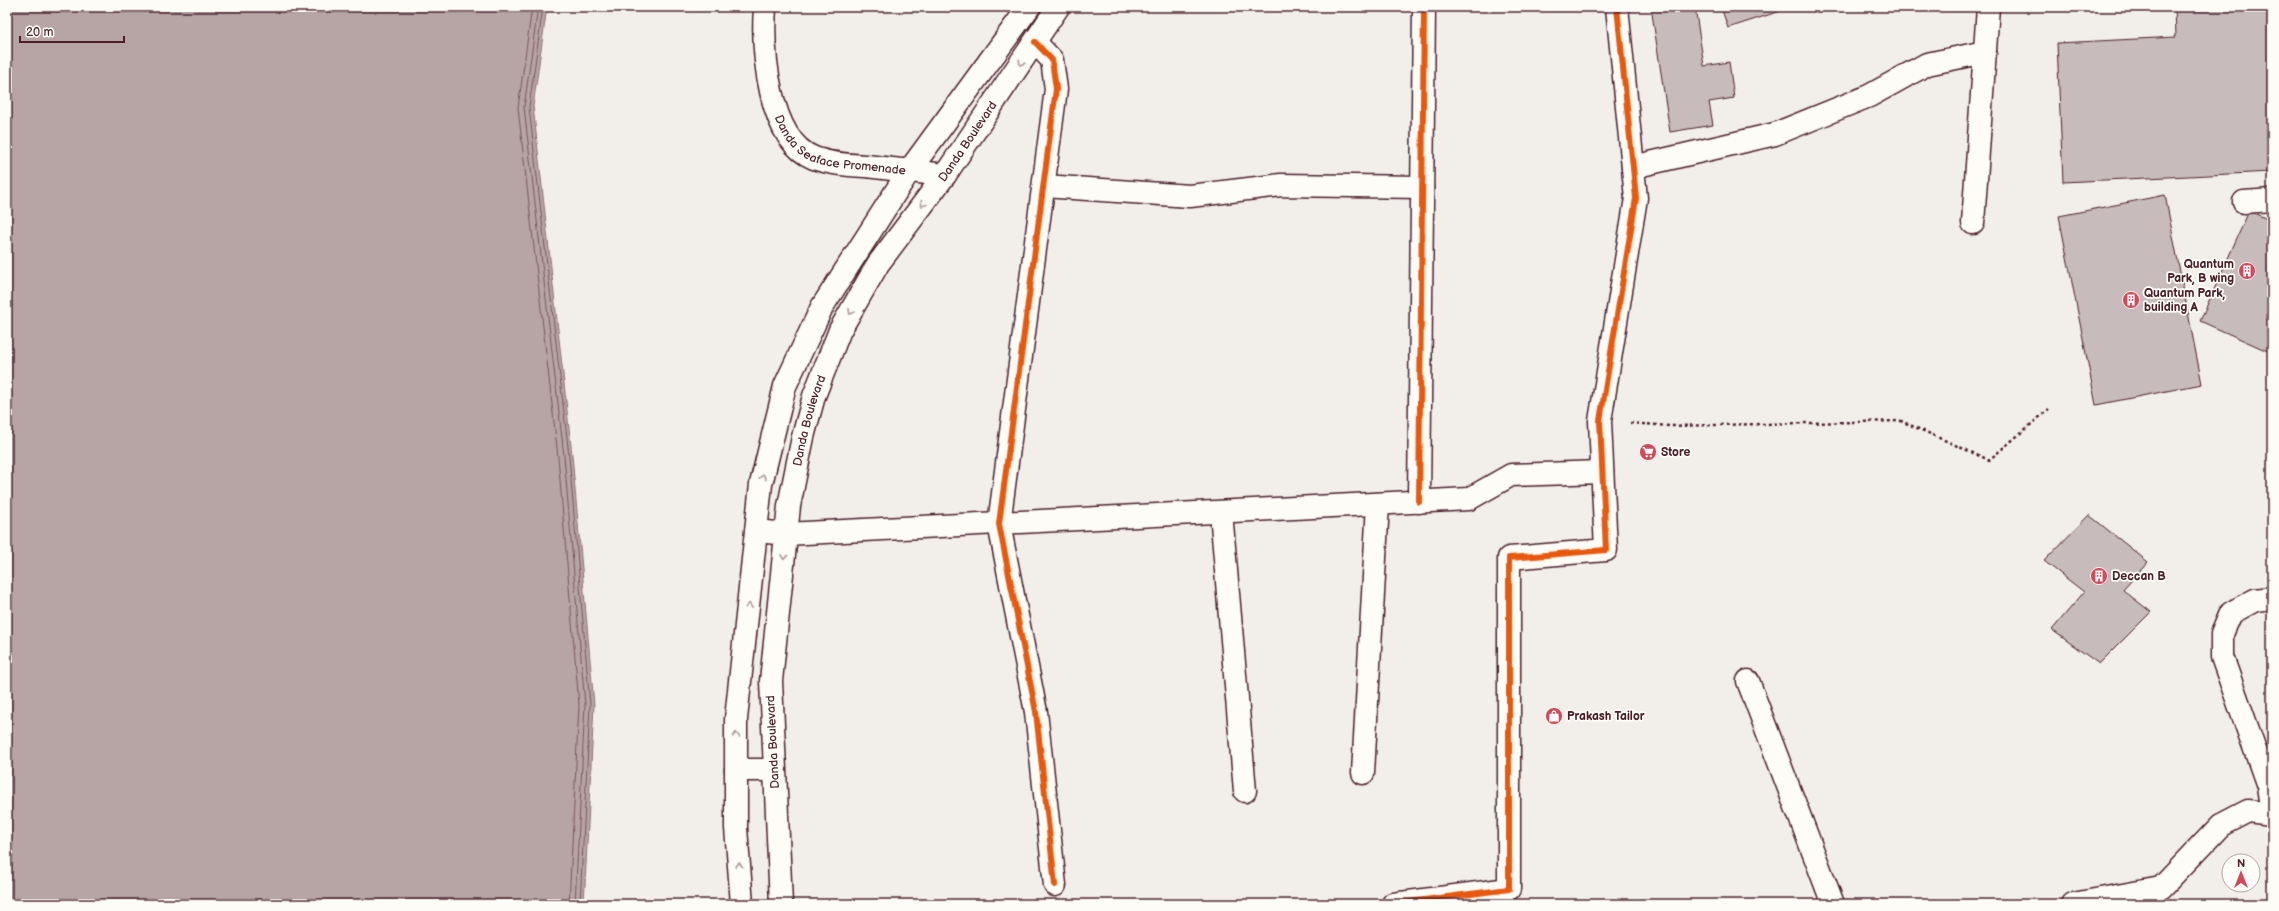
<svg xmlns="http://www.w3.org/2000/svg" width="2279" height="911" font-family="'Balsamiq Sans',sans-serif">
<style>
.water{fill:#b7a5a6;stroke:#8b6f75}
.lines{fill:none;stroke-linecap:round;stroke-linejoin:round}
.shore{stroke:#76555c;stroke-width:1}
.building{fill:#c8bbbb;stroke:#4a1f2b}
.street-casing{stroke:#4a1f2b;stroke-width:25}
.secondary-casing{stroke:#4a1f2b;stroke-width:25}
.path{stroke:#4a1f2b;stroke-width:2.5;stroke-dasharray:3 3;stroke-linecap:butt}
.street{stroke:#fdfcf7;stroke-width:22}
.secondary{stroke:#fdfcf7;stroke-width:22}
.cycleway-casing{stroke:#fdfcf7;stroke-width:8}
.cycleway{stroke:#e8590c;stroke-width:6}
.oneway{stroke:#ac999b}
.labels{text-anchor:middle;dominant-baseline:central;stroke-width:3.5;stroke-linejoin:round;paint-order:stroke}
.street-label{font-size:12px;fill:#4a1f2b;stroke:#fdfcf7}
.poi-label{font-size:12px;font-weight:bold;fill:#4a1f2b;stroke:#fdfcf7;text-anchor:start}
</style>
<rect width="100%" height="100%" fill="#f2efeb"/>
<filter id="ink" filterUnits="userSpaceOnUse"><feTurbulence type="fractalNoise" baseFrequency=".025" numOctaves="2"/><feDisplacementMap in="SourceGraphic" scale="8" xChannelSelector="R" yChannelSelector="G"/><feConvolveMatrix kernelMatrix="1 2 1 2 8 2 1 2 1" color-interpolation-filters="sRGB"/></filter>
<g filter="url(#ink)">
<path class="water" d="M7,7H547L533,106L572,455L594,705L584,904H7Z"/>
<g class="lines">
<g class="shore">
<path d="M532,7L518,108L558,457L579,705L569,904"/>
<path d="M538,7L524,107L564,456L585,705L575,904"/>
<path d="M543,7L529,107L569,456L590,705L580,904"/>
</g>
</g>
<g class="building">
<path d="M1651,7H1695L1704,66L1729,62L1734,98L1709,102L1713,125L1670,132Z"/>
<path d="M1721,7H1793L1728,28Z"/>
<path d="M2175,7H2272V172L2063,182L2057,43L2176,37Z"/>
<path d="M2165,195L2202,384L2096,405L2059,216Z"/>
<path d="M2249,211L2272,221V353L2200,321Z"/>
<path d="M2089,515L2148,562L2123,590L2151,612L2099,664L2052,630L2084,592L2044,561Z"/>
</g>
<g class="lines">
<g class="street-casing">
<g id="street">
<path id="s1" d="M765,7C762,50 768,140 814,158C830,164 849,165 866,166C892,169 918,172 945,175"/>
<path d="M1035,42L1052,60L1056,89L999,524L1036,712L1055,885"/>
<path d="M1633,167L1775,134L1869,96L1927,64L1985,52"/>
<path d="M1044,186L1190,196L1281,185L1422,187"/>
<path d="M2244,202L2272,200"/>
<path d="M1973,223L1988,7"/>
<path d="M1419,502L1424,7"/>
<path d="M1221,512L1245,791"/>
<path d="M757,531L786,534L1469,499L1511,475L1602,472"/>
<path d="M1748,681L1833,904"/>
<path d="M1363,773L1378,504"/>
<path d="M2272,814L2268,786L2222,657V634L2231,613L2255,600L2272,598"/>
<path d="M1393,904L1509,889V558L1606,550L1600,421L1636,198L1617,7"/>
<path d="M2073,904L2161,888L2221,825L2248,811L2272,814"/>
</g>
</g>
<g class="secondary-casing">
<g id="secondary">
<path d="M736,770H774"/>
<path d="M742,904L736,828V719L761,484L785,386L822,307L909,171L1029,7"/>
<path id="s2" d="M781,904L771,681L789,506L803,437L814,396L840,330L878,264L945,175L1058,7"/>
</g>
</g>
<path class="path" d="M1630,423L1670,426L1901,421L1989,460L2049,409"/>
<use href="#street" class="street"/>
<use href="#secondary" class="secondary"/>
<g class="cycleway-casing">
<g id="cycleway">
<path d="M1035,42L1052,60L1056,89L999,524L1036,712L1055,885"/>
<path d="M1419,502L1424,7"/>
<path d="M1393,904L1509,889V558L1606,550L1600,421L1636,198L1617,7"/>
</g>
</g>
<use href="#cycleway" class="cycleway"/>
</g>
<defs><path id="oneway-chevron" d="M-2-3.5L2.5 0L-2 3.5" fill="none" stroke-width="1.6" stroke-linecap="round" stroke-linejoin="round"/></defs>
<g class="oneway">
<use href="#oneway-chevron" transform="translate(1021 63) rotate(124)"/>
<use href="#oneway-chevron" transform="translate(923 204) rotate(127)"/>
<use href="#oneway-chevron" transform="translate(851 312) rotate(120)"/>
<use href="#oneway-chevron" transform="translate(763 477) rotate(-77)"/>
<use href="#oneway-chevron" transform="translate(784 557) rotate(96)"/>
<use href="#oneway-chevron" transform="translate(749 606) rotate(-83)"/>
<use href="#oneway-chevron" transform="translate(736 735) rotate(-90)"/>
<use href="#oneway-chevron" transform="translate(739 865) rotate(-95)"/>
</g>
</g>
<defs>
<g id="building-disc" transform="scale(0.9)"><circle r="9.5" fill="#d1495b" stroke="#fdfcf7"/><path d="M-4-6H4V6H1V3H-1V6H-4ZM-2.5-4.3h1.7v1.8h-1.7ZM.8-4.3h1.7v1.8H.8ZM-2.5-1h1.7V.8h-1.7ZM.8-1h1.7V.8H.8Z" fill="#fff"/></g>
<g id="supermarket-disc" transform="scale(0.9)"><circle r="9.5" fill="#d1495b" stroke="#fdfcf7"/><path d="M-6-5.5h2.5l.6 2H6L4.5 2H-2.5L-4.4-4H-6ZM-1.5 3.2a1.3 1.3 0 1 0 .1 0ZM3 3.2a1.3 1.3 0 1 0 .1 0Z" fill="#fff"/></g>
<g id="shop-disc" transform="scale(0.9)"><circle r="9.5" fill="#d1495b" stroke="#fdfcf7"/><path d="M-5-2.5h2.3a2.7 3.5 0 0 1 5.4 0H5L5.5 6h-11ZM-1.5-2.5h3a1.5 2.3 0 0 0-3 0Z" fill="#fff"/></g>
</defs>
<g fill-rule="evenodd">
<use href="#building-disc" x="2247" y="271"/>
<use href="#building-disc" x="2131" y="300"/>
<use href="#supermarket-disc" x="1648" y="452"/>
<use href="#building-disc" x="2099" y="576"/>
<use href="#shop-disc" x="1554" y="716"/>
</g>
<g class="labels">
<g class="street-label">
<text stroke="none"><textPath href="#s1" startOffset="185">Danda Seaface Promenade</textPath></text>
<text stroke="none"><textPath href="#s2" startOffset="811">Danda Boulevard</textPath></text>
<text stroke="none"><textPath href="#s2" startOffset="487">Danda Boulevard</textPath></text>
<text transform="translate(773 742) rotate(-93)">Danda Boulevard</text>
</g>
<g class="poi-label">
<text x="2234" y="264" text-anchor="end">Quantum<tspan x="2234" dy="14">Park, B wing</tspan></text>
<text x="2144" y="293">Quantum Park,<tspan x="2144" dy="14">building A</tspan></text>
<text x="1661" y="452">Store</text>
<text x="2112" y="576">Deccan B</text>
<text x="1567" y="716">Prakash Tailor</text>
</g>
</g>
<rect width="2279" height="911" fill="none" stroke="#fdfcf7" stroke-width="24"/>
<rect x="12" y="12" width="2255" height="887" fill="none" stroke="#4a1f2b" stroke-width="1.5" filter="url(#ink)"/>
<g transform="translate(2241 873)"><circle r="19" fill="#fdfcf7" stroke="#b5a4a5"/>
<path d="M0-3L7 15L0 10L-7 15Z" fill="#d1495b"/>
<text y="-6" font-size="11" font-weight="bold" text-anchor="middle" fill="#4a1f2b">N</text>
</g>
<path d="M20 36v6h104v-6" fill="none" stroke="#4a1f2b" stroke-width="2"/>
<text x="26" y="36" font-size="12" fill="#4a1f2b" stroke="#fdfcf7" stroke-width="3" paint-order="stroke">20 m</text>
</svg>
